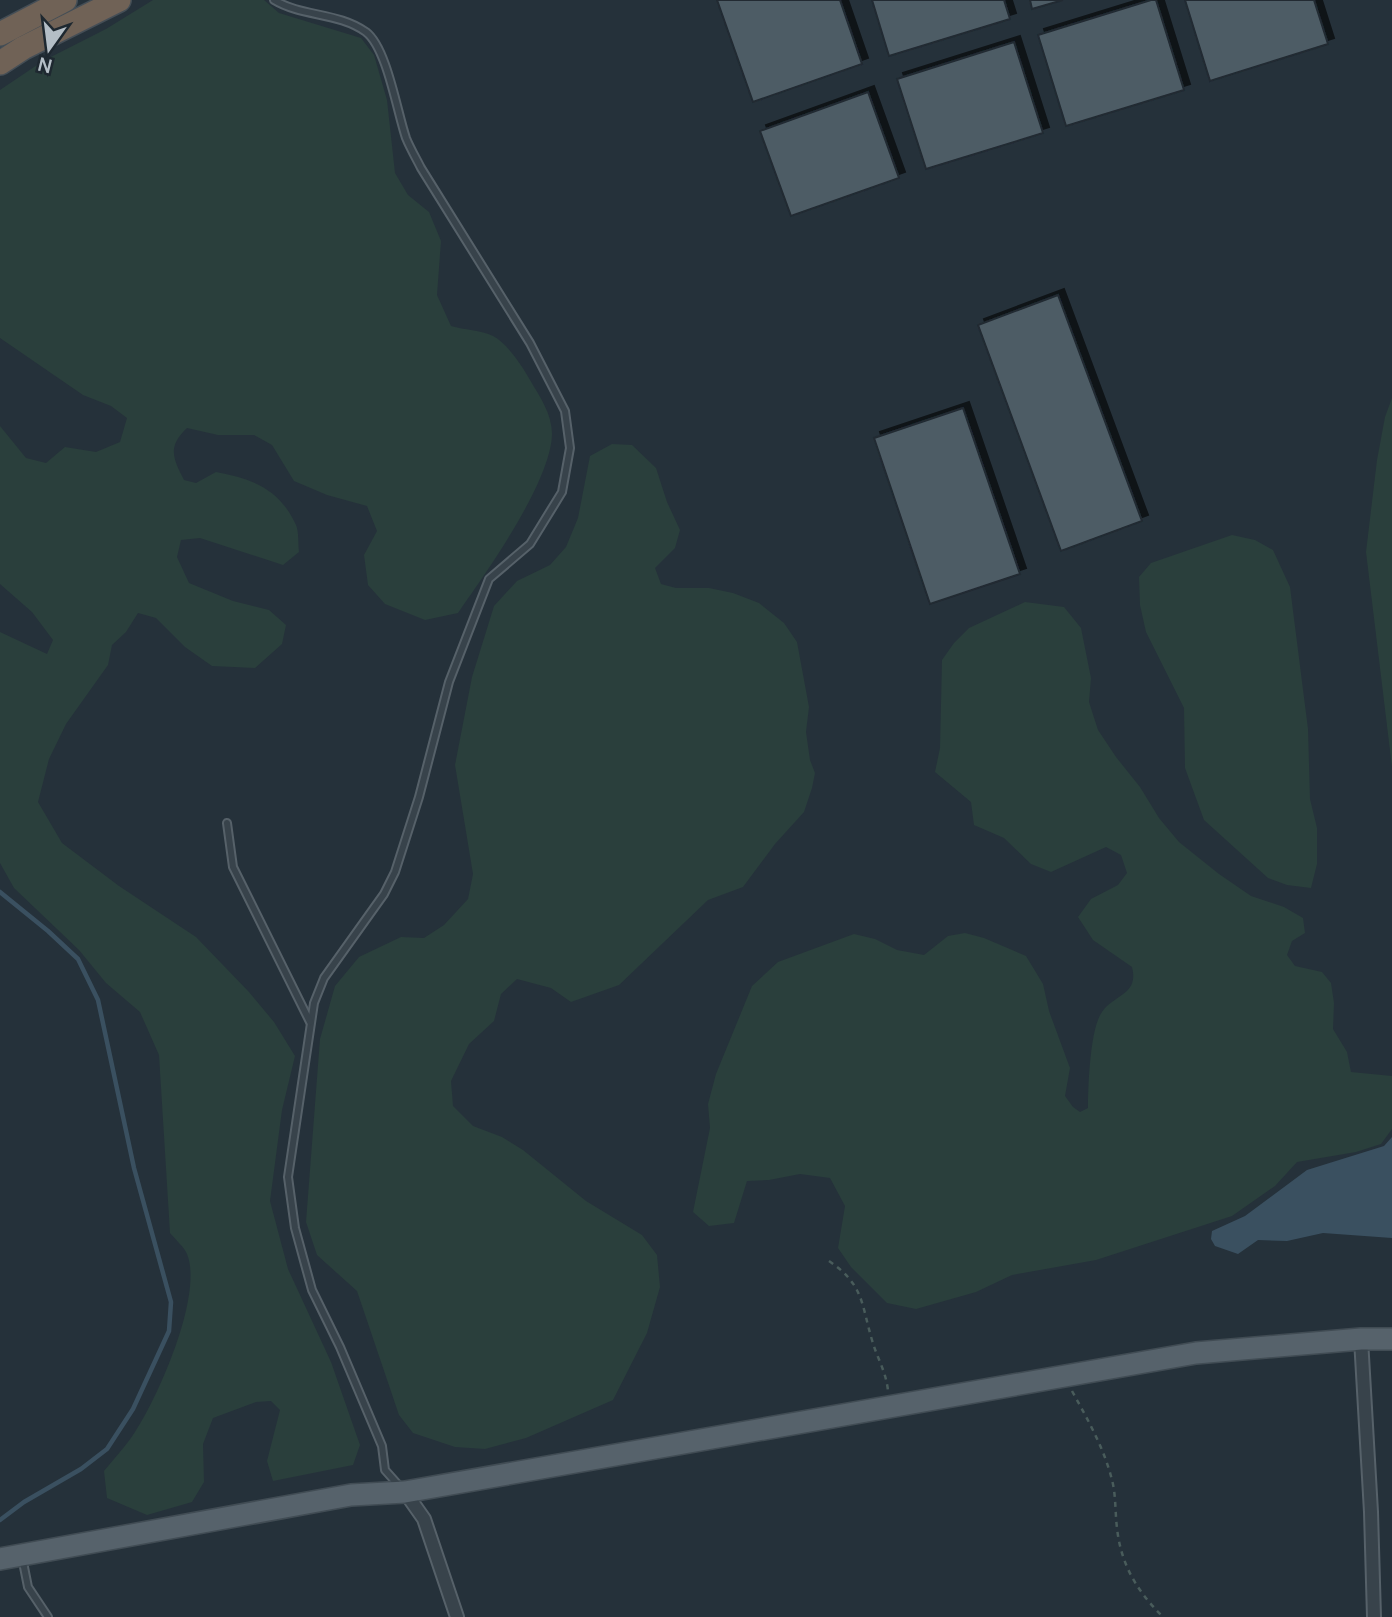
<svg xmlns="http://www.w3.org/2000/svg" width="1392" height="1617" font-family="Manrope,sans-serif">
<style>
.green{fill:#2a3f3c}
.water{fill:#3a5060}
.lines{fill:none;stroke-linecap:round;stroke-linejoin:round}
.stream{stroke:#3a5060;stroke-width:4.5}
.building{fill:#4e5c65;stroke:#202a32;stroke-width:2;filter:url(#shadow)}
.lane-casing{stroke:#566169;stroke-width:10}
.street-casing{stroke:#566169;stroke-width:16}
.primary-casing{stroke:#414c54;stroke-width:24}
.highway-casing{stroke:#444e56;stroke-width:26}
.path{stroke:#495c5b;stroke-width:2.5;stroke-dasharray:5 5;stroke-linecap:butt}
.lane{stroke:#38434b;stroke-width:6}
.street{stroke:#38434b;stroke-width:12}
.primary{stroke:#56626b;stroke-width:21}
.highway{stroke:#706256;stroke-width:23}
</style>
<defs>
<filter id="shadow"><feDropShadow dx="6" dy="-6" stdDeviation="0" flood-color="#0009"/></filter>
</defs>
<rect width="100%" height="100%" fill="#25313a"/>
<g class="green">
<path d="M153,0H264L279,13L361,38L374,55L387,100L395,173L408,195L429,212L441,241L437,295L451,326C464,330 481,330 493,336C507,343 523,367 530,380C540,397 552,414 552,434C551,482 486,573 458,613L425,620L385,604L368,585L364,555L377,531L367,506L327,495L294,481L272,445L254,435H218L187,428C167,447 173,458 184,480L196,483L216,472C252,479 279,488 296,525C299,532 298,544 299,552L283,565L200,538L181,540L177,557L189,583L233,601L269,610L286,625L282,644L255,668L212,666L185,647L156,618L138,613L126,632L112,645L108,665L66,724L49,759L38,802L62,843L119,886L196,937L249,992L274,1022L295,1056L282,1110L270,1201L288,1269L331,1362L360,1445L353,1465L273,1481L267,1461L280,1410L271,1401L256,1402L213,1418L203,1444L204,1482L192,1502L147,1515L107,1498L104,1471C113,1460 123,1449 131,1438C156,1403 204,1295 187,1254C184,1247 175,1239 170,1233L159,1055L140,1012L106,983L79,950L14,888L0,863V632L47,654L53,640L32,612L0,584V426L26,458L46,463L65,447L96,452L120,442L127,418L111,406L83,395L0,338V90L43,61L106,29Z"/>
<path d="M1392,398V767L1366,552L1377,460L1385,417Z"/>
<path d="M612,444L632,445L656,468L667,502L680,530L675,548L655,568L661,584L676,588H709L733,593L759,603L784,623L797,642L809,707L806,732L810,760L815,773L812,788L804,812L775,844L743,887L708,900L619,985L571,1002L551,988L517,979L501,994L494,1021L469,1044L451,1081L453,1106L473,1126L502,1137L523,1150L586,1201L642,1235L657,1255L660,1287L647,1333L613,1400L526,1438L485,1449L455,1447L413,1433L399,1415L357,1291L317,1255L306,1222L320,1039L335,986L359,957L401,937L424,938L444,925L468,899L473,874L455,765L472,677L494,606L517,581L550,565L566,547L578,518L590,456Z"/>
<path d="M1232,535L1255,540L1273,550L1290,587L1308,729L1310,799L1317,828V864L1311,888L1287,885L1268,878L1204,820L1185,768L1184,708L1146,632L1140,605L1139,577L1151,563Z"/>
<path d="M1025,602L1064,607L1081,628L1091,678L1089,702L1098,730L1116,757L1140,787L1159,818L1179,842L1219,874L1251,896L1284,907L1303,918L1305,933L1292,941L1287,955L1295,966L1322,972L1331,983L1334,1003L1333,1029L1347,1052L1351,1072L1392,1076V1129L1381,1144L1356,1152L1297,1162L1275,1186L1232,1216L1096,1260L1012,1275L976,1292L916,1309L887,1303L851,1267L838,1248L845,1206L830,1178L800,1174L769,1180L747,1181L734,1223L709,1226L693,1212L710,1128L708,1104L716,1074L752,986L778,962L854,934L875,939L897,950L924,955L948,936L965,933L984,938L1026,956L1043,984L1049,1011L1070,1068L1065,1096L1073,1107L1080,1112L1088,1108C1088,1087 1090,1028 1102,1012C1115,994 1139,995 1132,967L1093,940L1078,917L1091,899L1118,885L1127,873L1121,855L1106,847L1051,872L1031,864L1004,838L974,825L971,802L935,772L940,748L942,660L954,643L969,628Z"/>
</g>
<path class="water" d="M1392,1137V1238L1323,1233L1287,1241L1258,1240L1238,1254L1215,1246L1211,1239L1212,1231L1245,1216L1307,1170L1384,1146Z"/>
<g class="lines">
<path class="stream" d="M0,892L48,931L78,959L98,1000L134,1168L171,1302L169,1331L133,1409L107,1449L81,1469L24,1502L0,1520"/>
</g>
<g class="building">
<path d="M717,0H840L862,64L753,102Z"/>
<path d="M872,0H1004L1010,19L889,56Z"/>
<path d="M1030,0H1063L1032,9Z"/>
<path d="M1151,0H1156L1184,90L1066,126L1038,35Z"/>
<path d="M1185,0H1314L1328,44L1210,81Z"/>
<path d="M1014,42L1043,133L926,169L897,79Z"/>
<path d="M868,92L899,178L791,216L760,131Z"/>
<path d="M1058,295L1142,521L1061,551L978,325Z"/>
<path d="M963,408L1020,574L930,604L874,438Z"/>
</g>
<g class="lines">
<g class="lane-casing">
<g id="lane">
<path d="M274,0C302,17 338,12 366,32C387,48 397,112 406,138C410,148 416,158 421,168L530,343L565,411L570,448L562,492L530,544L489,579L449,682L419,797L395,872L384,894L324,978L314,1003L288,1177L295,1228L312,1290L340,1347L382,1446L385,1470L401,1488"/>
<path d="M227,823L233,867L310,1022"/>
<path d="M22,1557L28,1587L48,1617"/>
</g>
</g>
<g class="street-casing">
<g id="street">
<path d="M1361,1339L1371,1512L1374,1617"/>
<path d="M405,1492L424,1519L457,1617"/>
</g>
</g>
<g class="primary-casing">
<path id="primary" d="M0,1559L351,1495L405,1492L1196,1353L1361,1339H1392"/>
</g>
<g class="highway-casing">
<g id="highway">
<path d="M0,34L65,0"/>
<path d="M0,63L23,48L119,0"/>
</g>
</g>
<g class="path">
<path d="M829,1261C864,1285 861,1303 872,1340C877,1358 886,1371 888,1391"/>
<path d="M1072,1391C1088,1420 1104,1448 1112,1480C1116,1495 1115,1512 1117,1528C1121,1565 1137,1591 1163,1617"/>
</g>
<use href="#lane" class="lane"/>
<use href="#street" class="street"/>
<use href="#primary" class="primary"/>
<use href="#highway" class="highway"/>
</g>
<g transform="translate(49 49) rotate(194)" stroke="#1e2830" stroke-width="5" paint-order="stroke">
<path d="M0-5L12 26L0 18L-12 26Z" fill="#b4bec6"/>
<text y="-10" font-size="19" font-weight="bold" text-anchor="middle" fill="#b4bec6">N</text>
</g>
</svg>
